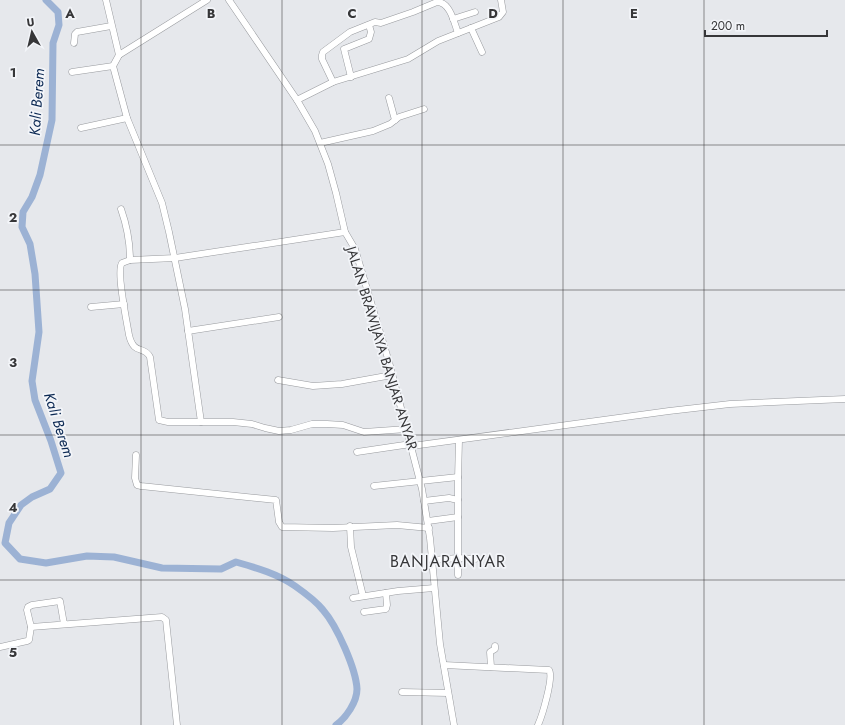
<svg xmlns="http://www.w3.org/2000/svg" width="845" height="725" font-family="Jost,sans-serif">
<style>
.lines{fill:none;stroke-linecap:round;stroke-linejoin:round}
.river{stroke:#9cb2d4;stroke-width:7}
.minor-casing{stroke:#989a9e;stroke-width:7}
.minor{stroke:#fff;stroke-width:6}
.grid{fill:none;stroke:#363638;stroke-width:1;stroke-opacity:0.55}
.labels{text-anchor:middle;dominant-baseline:central;stroke-width:3.5;stroke-linejoin:round;paint-order:stroke}
.street-label{font-size:14px;fill:#363638;stroke:#f3f5f9}
.water-label{font-size:15px;font-style:italic;fill:#0c2953;stroke:#f3f5f9}
.quarter-label{font-size:16px;letter-spacing:1px;fill:#363638;stroke:#f3f5f9}
.grid-label{font-size:13px;text-anchor:middle;font-weight:bold;fill:#363638;stroke:#f3f5f9;stroke-width:3.5;stroke-linejoin:round;paint-order:stroke}
</style>
<rect width="100%" height="100%" fill="#e6e8ec"/>
<g class="lines">
<path class="river" d="M46,0L58,12L59,25L53,43L52,120L40,175L32,197L23,212L22,227L30,244L35,274L39,332L32,381L35,400L51,441L61,473L50,489L32,497L21,505L9,523L5,543L20,559L46,563L87,556L114,557L162,568L221,569L236,562C257,568 278,574 295,586C305,593 316,601 323,610C337,626 356,669 357,689C357,702 346,718 336,725"/>
<g class="minor-casing">
<g id="minor">
<path d="M106,0L119,55"/>
<path d="M207,0L119,55L113,66L127,118L162,203L169,232L185,309L201,422H233L252,424L265,428L279,431L291,430L312,424H327L343,425L364,432L407,429"/>
<path d="M229,0L297,100L315,131L328,164L336,193L345,232L355,249L389,362L422,489L430,538L440,644L454,725"/>
<path d="M453,19L475,12"/>
<path d="M471,28L482,52"/>
<path d="M74,43L75,34L77,32L111,26"/>
<path d="M72,72L113,66"/>
<path d="M351,77L344,49L369,39L371,32L369,25"/>
<path d="M333,82L322,59V55L323,52L350,32L375,22L381,23L413,12L437,2C450,2 454,22 458,33"/>
<path d="M389,98L395,120"/>
<path d="M297,100L333,82L408,59L438,41L499,17L503,12L501,0"/>
<path d="M81,128L127,118"/>
<path d="M320,143L373,131L390,124L399,117L424,109"/>
<path d="M121,209C127,226 130,242 130,260L122,263C116,270 127,323 129,335C134,356 144,345 150,357L159,420L168,422H201"/>
<path d="M130,260L175,258L345,232"/>
<path d="M91,307L124,304"/>
<path d="M188,331L279,317"/>
<path d="M278,380L313,386L342,384L392,375"/>
<path d="M412,446L669,411L730,404L845,399"/>
<path d="M357,452L411,444"/>
<path d="M136,455L135,478L137,485L141,486L276,500L279,522L282,527L333,528L397,525L429,528"/>
<path d="M374,486L458,477"/>
<path d="M424,501L449,498L458,500"/>
<path d="M428,521L458,517"/>
<path d="M350,526L351,547L363,596"/>
<path d="M432,560L458,558L475,559"/>
<path d="M458,575V479L459,440"/>
<path d="M353,598L398,591L434,588"/>
<path d="M364,612L386,609L387,605L386,593"/>
<path d="M64,624L60,601L32,605L28,607L27,610L31,627L162,617L166,620L177,725"/>
<path d="M0,647L27,641L29,640L31,627"/>
<path d="M444,665L549,670C554,677 542,716 538,725"/>
<path d="M491,667L490,652L495,649V646"/>
<path d="M402,692L448,693"/>
</g>
</g>
<use href="#minor" class="minor"/>
</g>
<path class="grid" d="M141,0V725M282,0V725M422,0V725M563,0V725M704,0V725M0,145H845M0,290H845M0,435H845M0,580H845"/>
<g class="labels">
<g class="street-label">
<text transform="translate(382 348) rotate(73)">JALAN BRAWIJAYA BANJAR ANYAR</text>
</g>
<g class="water-label">
<text transform="translate(37 102) rotate(-86)">Kali Berem</text>
<text transform="translate(59 425) rotate(72)">Kali Berem</text>
</g>
<g class="quarter-label">
<text x="448" y="561">BANJARANYAR</text>
</g>
</g>
<g class="grid-label">
<text x="70" y="18">A</text>
<text x="211" y="18">B</text>
<text x="352" y="18">C</text>
<text x="493" y="18">D</text>
<text x="634" y="18">E</text>
<text x="13" y="77">1</text>
<text x="13" y="222">2</text>
<text x="13" y="367">3</text>
<text x="13" y="512">4</text>
<text x="13" y="657">5</text>
</g>
<g transform="translate(32 32) rotate(352)" stroke="#f3f5f9" stroke-width="3" paint-order="stroke">
<path d="M0-3L7 15L0 10L-7 15Z" fill="#363638"/>
<text y="-6" font-size="11" font-weight="bold" text-anchor="middle" fill="#363638">U</text>
</g>
<path d="M705 30v6h122v-6" fill="none" stroke="#363638" stroke-width="2"/>
<text x="711" y="30" font-size="12" fill="#363638" stroke="#f3f5f9" stroke-width="3" paint-order="stroke">200 m</text>
</svg>
